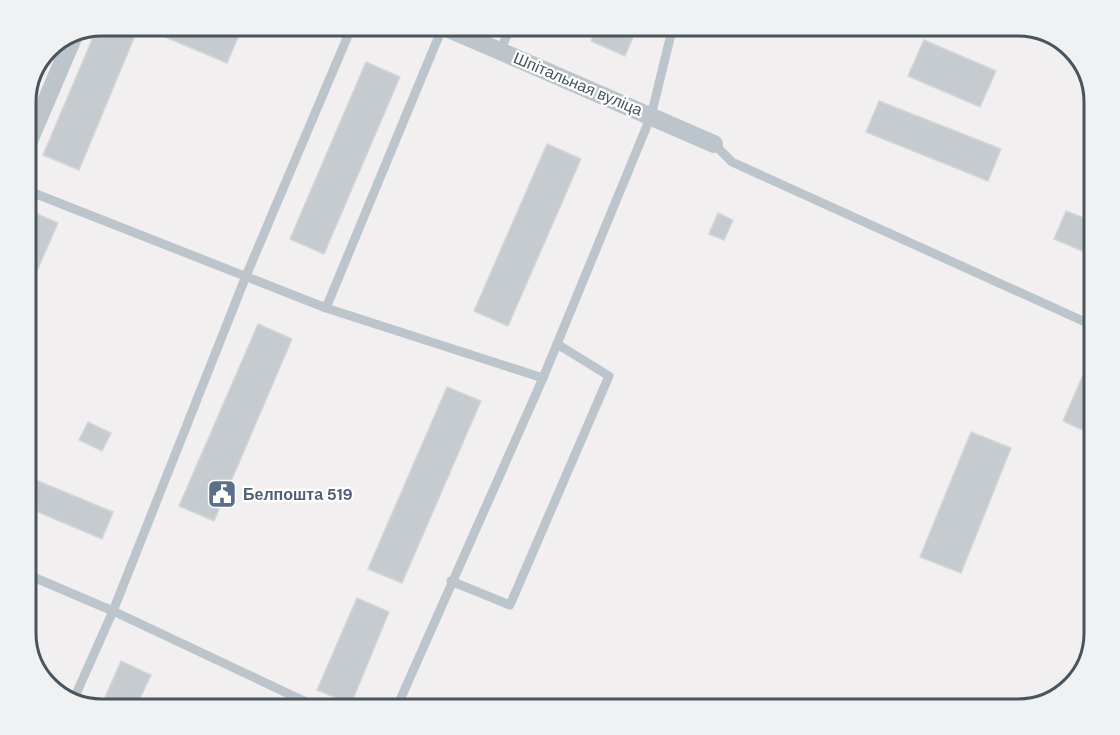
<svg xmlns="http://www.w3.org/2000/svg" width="1120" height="735" font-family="'DM Sans',sans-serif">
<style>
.building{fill:#c6cbcf;stroke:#d4d6da;stroke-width:1.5}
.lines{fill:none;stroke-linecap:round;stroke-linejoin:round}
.lane{stroke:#bcc5cb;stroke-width:9}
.street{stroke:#bcc5cb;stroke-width:18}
.labels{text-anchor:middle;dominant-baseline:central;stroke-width:4.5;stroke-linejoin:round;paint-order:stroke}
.street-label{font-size:16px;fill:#48555c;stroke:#fff}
.service-label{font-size:16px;font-weight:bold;fill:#4e5e75;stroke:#fff;text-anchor:start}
.rim{fill:none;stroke:#48555c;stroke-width:3}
</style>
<rect width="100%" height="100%" fill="#f2eff0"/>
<g class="building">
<path d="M102,26H215L239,35L227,63L139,26L79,170L43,155L97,28Z"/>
<path d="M598,26H638L625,56L591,41Z"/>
<path d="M924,40L996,71L980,107L908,76Z"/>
<path d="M366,62L400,77L324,254L290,239Z"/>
<path d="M879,101L1001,149L988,181L866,132Z"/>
<path d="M1094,140V167L1085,163Z"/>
<path d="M547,144L581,159L508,326L474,311Z"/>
<path d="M1094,193V256L1054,239L1066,211L1084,218Z"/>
<path d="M26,209L58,223L26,296Z"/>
<path d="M718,213L733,220L724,240L709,234Z"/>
<path d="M258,324L292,339L214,521L179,506Z"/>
<path d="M1089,361L1094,363V435L1063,421Z"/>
<path d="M447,387L481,401L402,583L368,569Z"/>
<path d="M88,422L111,433L102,451L79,440Z"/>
<path d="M971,432L1011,448L961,573L920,557Z"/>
<path d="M26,476L113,512L102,539L26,507Z"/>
<path d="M357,598L389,612L351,704L317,690Z"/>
<path d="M121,661L151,675L135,709H100Z"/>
</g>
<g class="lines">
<g class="lane">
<path d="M500,51L511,26"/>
<path d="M714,144L732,162L1094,326"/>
<path d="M26,190L326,308L543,378"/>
<path d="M326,308L443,26"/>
<path d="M26,574L113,611L73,701"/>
<path d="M451,581L510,605L609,376L557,344"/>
<path d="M321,709L113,611L246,276L352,26"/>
<path d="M396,709L543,378L651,116L673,26"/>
</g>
<g class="street">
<path d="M442,26L714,144"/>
<path d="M26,148L73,38"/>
</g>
</g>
<defs>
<g id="civic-square" transform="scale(1.5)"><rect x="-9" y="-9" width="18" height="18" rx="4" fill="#5c6f8a" stroke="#fff"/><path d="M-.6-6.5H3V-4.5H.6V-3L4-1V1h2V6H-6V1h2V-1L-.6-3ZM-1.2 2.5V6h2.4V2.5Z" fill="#fff"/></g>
</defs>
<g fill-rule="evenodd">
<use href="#civic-square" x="222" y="494"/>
</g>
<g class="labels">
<g class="street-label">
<text transform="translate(578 84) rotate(23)">Шпітальная вуліца</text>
</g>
<g class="service-label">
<text x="243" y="494">Белпошта 519</text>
</g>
</g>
<path d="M0 0H1120V735H0ZM102 36H1018A66 66 0 0 1 1084 102V633A66 66 0 0 1 1018 699H102A66 66 0 0 1 36 633V102A66 66 0 0 1 102 36Z" fill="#f0f1f2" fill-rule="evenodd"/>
<path class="rim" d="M102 36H1018A66 66 0 0 1 1084 102V633A66 66 0 0 1 1018 699H102A66 66 0 0 1 36 633V102A66 66 0 0 1 102 36Z"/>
</svg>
